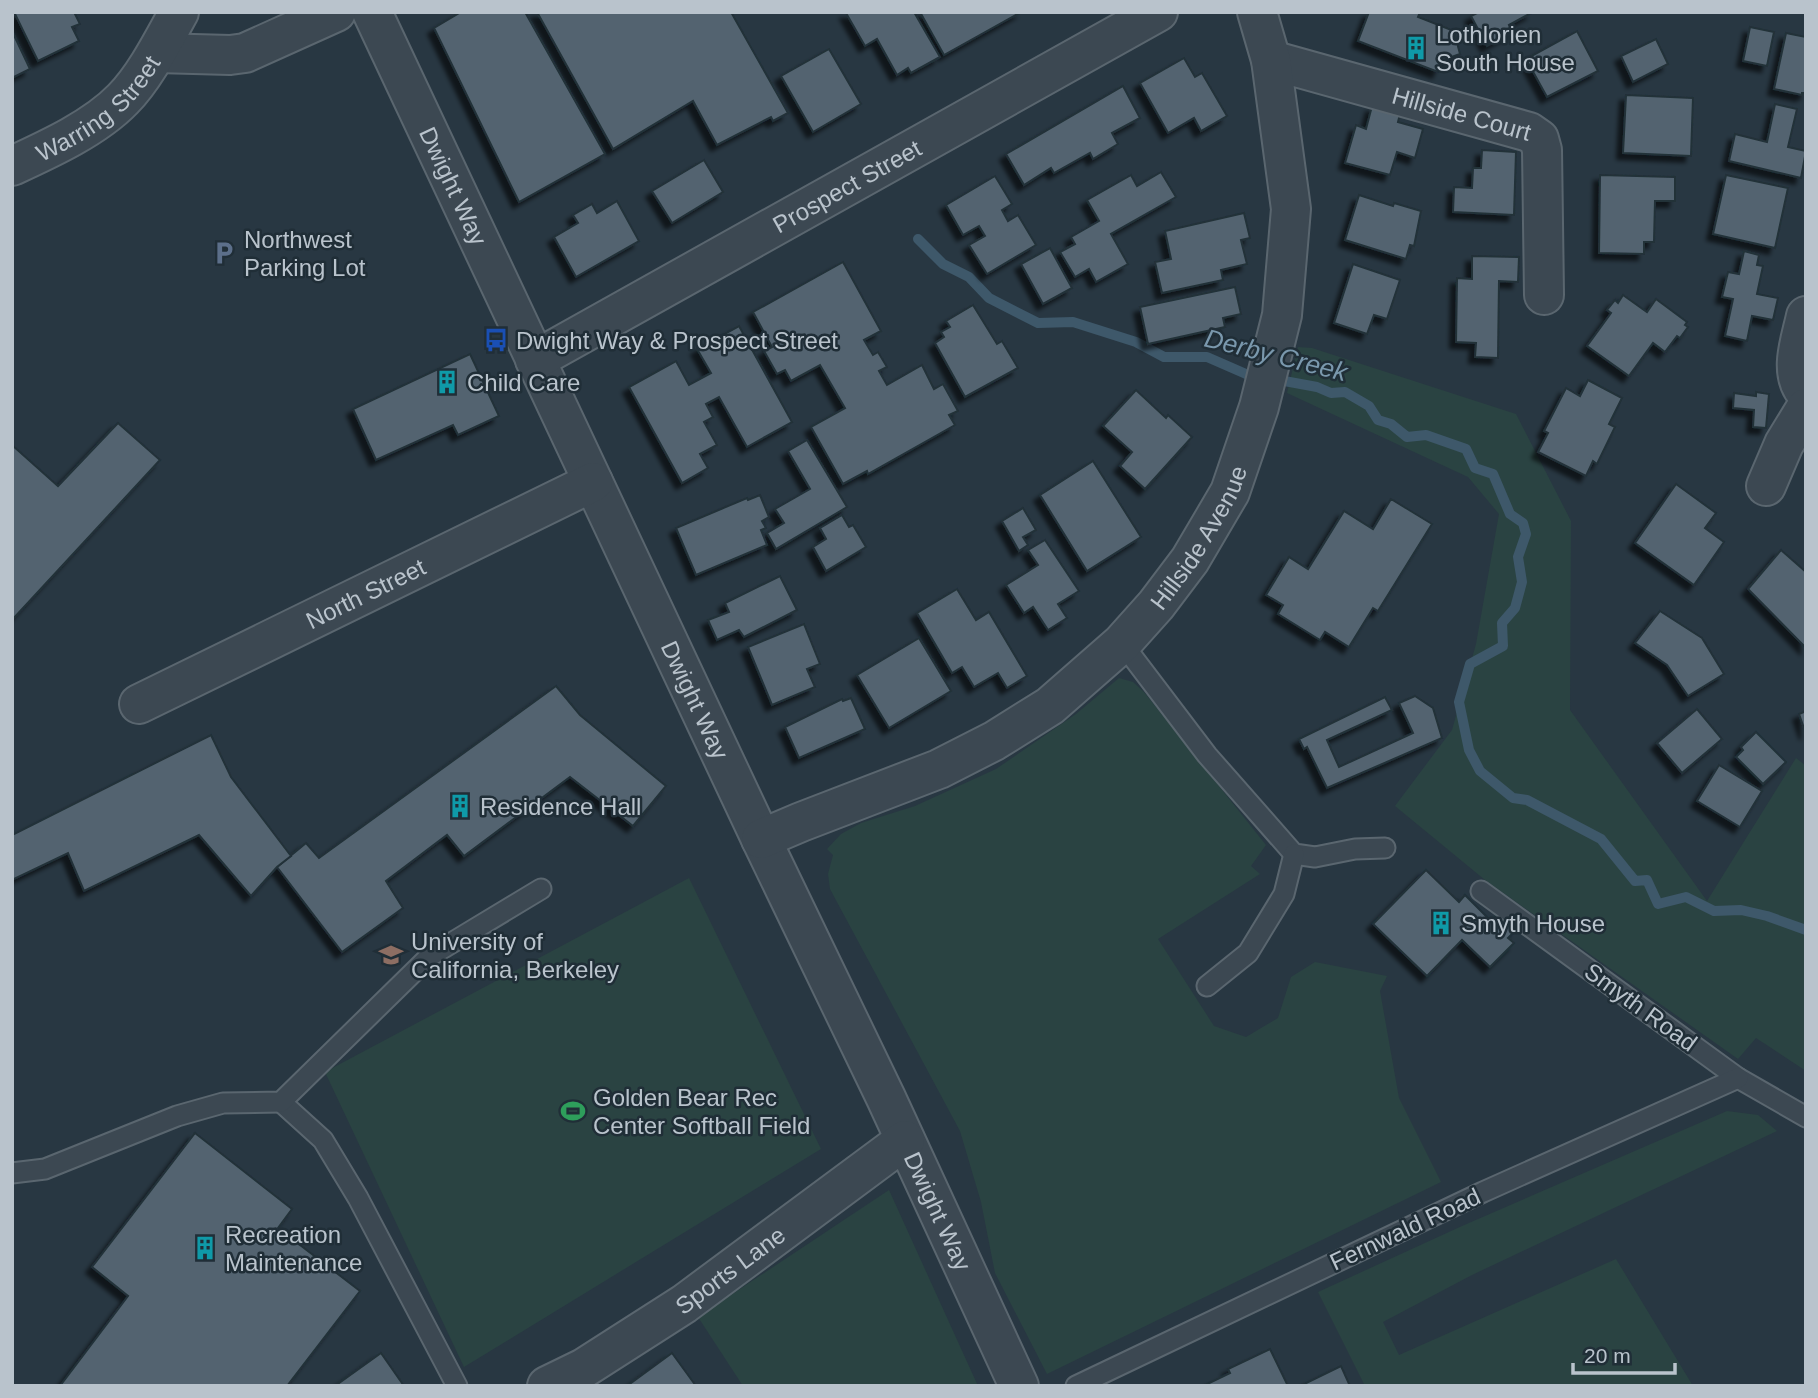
<svg xmlns="http://www.w3.org/2000/svg" width="1818" height="1398" font-family="Helvetica,sans-serif">
<style>
.green{fill:#2a4342}
.lines{fill:none;stroke-linecap:round;stroke-linejoin:round}
.stream{stroke:#3e586a;stroke-width:10}
.building{fill:#53646f;stroke:#223039;stroke-width:2;filter:url(#shadow)}
.service-casing{stroke:#5a666f;stroke-width:23}
.minor-casing{stroke:#5a666f;stroke-width:42}
.tertiary-casing{stroke:#5a666f;stroke-width:42}
.service{stroke:#3c4852;stroke-width:19}
.minor{stroke:#3c4852;stroke-width:38}
.tertiary{stroke:#3c4852;stroke-width:38}
.labels{text-anchor:middle;dominant-baseline:central;stroke-width:5;stroke-linejoin:round;paint-order:stroke}
.poi-label{font-size:24px;fill:#b9c3cc;stroke:#202e37;text-anchor:start}
.street-label{font-size:24px;fill:#b9c3cc;stroke:#202e37}
.water-label{font-size:26px;font-style:italic;fill:#7a98ad;stroke:#202e37}
</style>
<defs>
<filter id="shadow"><feDropShadow dx="-6" dy="6" stdDeviation="2" flood-color="#0009"/></filter>
</defs>
<rect width="100%" height="100%" fill="#283742"/>
<g class="green">
<path d="M1298,347L1312,348L1516,414L1571,521L1570,710L1707,901L1796,758L1806,766V1071L1756,1038L1738,1059L1485,880L1395,806L1452,730L1476,644L1499,514L1468,477L1287,393Z"/>
<path d="M1119,678L1133,682L1144,692L1266,845L1251,866L1260,874L1158,939L1214,1026L1246,1037L1278,1018L1291,977L1315,962L1387,976L1380,991L1399,1098L1441,1182L1047,1374L995,1273L981,1202L960,1131L830,889L828,874L833,855L827,849L841,834L861,823L915,806L996,769L1076,714Z"/>
<path d="M689,878L821,1149L464,1367L325,1072Z"/>
<path d="M1727,1111L1758,1115L1777,1131L1472,1275L1383,1322L1399,1355L1616,1259L1693,1386H1365L1318,1292L1462,1226Z"/>
<path d="M889,1190L978,1386H743L698,1317Z"/>
</g>
<g class="lines">
<path class="stream" d="M918,239L943,264L969,277L989,298L1038,323L1073,322L1136,342L1164,357H1207L1246,374L1317,387L1331,393L1345,392L1369,406L1378,420L1391,424L1407,437L1426,435L1466,449L1475,468L1493,474L1510,514L1523,523L1526,534L1518,557L1522,582L1515,608L1502,623L1503,646L1470,664L1459,702L1469,750L1480,771L1513,798L1527,800L1601,839L1635,881L1647,880L1658,904L1686,897L1714,911L1741,910L1767,916L1806,930"/>
</g>
<g class="building">
<path d="M14,12H74L80,24L72,27L79,41L38,61Z"/>
<path d="M461,12H525L605,154L519,202L434,28Z"/>
<path d="M537,12H731L788,113L773,121L771,117L717,145L693,101L613,149Z"/>
<path d="M914,12L940,57L911,73L908,68L897,75L877,39L865,46L846,13Z"/>
<path d="M920,12H1021L944,55Z"/>
<path d="M1369,12H1420L1418,17L1454,31L1460,54L1443,60L1438,72L1358,41Z"/>
<path d="M1479,12H1533L1509,25L1513,32L1487,46L1471,16Z"/>
<path d="M1750,27L1774,32L1767,66L1743,61Z"/>
<path d="M12,31L30,69L12,78Z"/>
<path d="M1577,31L1598,71L1547,97L1526,59Z"/>
<path d="M1786,33L1806,37V93H1802V95L1774,89Z"/>
<path d="M1656,39L1668,64L1633,82L1621,56Z"/>
<path d="M829,49L861,104L813,132L781,76Z"/>
<path d="M1184,58L1195,77L1202,73L1227,116L1201,131L1194,118L1168,133L1140,83Z"/>
<path d="M1123,86L1140,118L1112,133L1118,144L1093,159L1090,153L1054,173L1051,168L1024,185L1006,154Z"/>
<path d="M1626,95L1693,98L1691,156L1623,153Z"/>
<path d="M1775,104L1797,109L1788,147L1806,151L1801,178L1729,161L1735,134L1767,142Z"/>
<path d="M1372,106L1400,114L1398,122L1423,129L1415,158L1397,152L1390,175L1345,163L1356,125L1366,129Z"/>
<path d="M1482,150L1516,152L1514,215L1453,212L1454,187L1472,188L1473,168H1481Z"/>
<path d="M704,160L723,192L672,223L652,191Z"/>
<path d="M1161,172L1176,197L1111,234L1128,264L1096,282L1089,269L1075,277L1060,252L1075,244L1071,237L1099,221L1087,200L1131,175L1137,186Z"/>
<path d="M1600,175L1675,177V201H1655L1654,242H1644V254L1599,253Z"/>
<path d="M1726,175L1788,188L1775,248L1713,234Z"/>
<path d="M995,176L1012,204L1002,210L1008,221L1018,215L1036,245L987,274L969,245L985,236L979,226L963,235L946,205Z"/>
<path d="M1359,195L1393,206L1394,203L1421,211L1414,246L1410,245L1406,259L1345,240Z"/>
<path d="M617,201L639,241L576,277L554,237L578,223L573,215L592,204L597,213Z"/>
<path d="M1244,213L1250,238L1241,240L1247,264L1221,270L1223,280L1162,293L1155,262L1171,259L1165,231Z"/>
<path d="M1050,248L1072,288L1043,304L1021,264Z"/>
<path d="M1744,251L1759,255L1757,265L1763,266L1757,294L1778,298L1773,320L1752,316L1747,341L1725,336L1733,299L1722,297L1728,272L1739,274Z"/>
<path d="M1472,256L1519,257L1518,282L1499,281L1498,358L1475,357L1476,343L1456,342L1457,278L1472,279Z"/>
<path d="M843,262L881,331L864,340L873,355L878,352L887,367L879,371L887,385L922,365L934,389L943,384L958,411L949,415L955,425L868,474L867,471L843,484L811,427L845,408L820,365L791,381L785,370L777,374L764,351L772,347L753,312Z"/>
<path d="M1353,264L1400,280L1387,319L1374,315L1367,334L1334,323Z"/>
<path d="M1235,287L1241,314L1223,318L1225,327L1148,344L1140,307Z"/>
<path d="M1623,295L1647,312L1656,299L1687,322L1685,325L1688,327L1680,338L1677,336L1665,352L1653,343L1629,376L1587,346L1611,313L1607,310L1615,300L1618,303Z"/>
<path d="M973,305L997,344L1002,341L1018,368L965,397L935,343L944,337L941,332L950,327L946,321Z"/>
<path d="M739,326L792,422L747,447L719,397L706,404L713,417L704,422L717,445L700,454L708,468L682,483L629,387L676,361L689,385L711,373L697,349Z"/>
<path d="M470,354L499,416L458,435L453,425L376,460L353,409Z"/>
<path d="M1588,380L1622,398L1609,424L1615,427L1597,464L1593,461L1586,476L1538,452L1548,433L1544,431L1566,388L1580,396Z"/>
<path d="M1136,390L1166,418L1168,415L1192,437L1145,489L1120,466L1132,452L1103,426Z"/>
<path d="M1756,392L1769,394L1766,428L1753,427L1754,410L1733,408L1734,393L1756,396Z"/>
<path d="M118,423L160,460L12,620V445L58,486Z"/>
<path d="M807,440L847,507L776,549L767,533L784,523L775,509L810,489L788,451Z"/>
<path d="M1093,461L1141,537L1087,571L1040,495Z"/>
<path d="M1676,484L1716,513L1705,528L1724,542L1694,585L1635,543Z"/>
<path d="M760,495L769,517L762,521L766,528L761,530L767,545L696,575L676,528L747,498L748,500Z"/>
<path d="M1391,499L1432,524L1378,611L1373,608L1349,647L1325,632L1320,640L1278,614L1283,605L1266,595L1289,557L1308,569L1344,511L1373,529Z"/>
<path d="M1023,508L1036,530L1023,537L1028,545L1019,551L1002,521Z"/>
<path d="M842,515L849,527L853,525L866,547L826,571L813,547L826,539L820,528Z"/>
<path d="M1045,540L1079,591L1058,604L1067,618L1048,630L1033,607L1024,613L1006,585L1038,565L1028,550Z"/>
<path d="M1781,550L1806,572V648L1748,589Z"/>
<path d="M780,576L797,610L744,637L739,630L717,640L708,620L729,612L725,603Z"/>
<path d="M957,589L976,620L989,612L1027,676L1007,688L998,673L974,687L962,667L952,673L917,613Z"/>
<path d="M1660,611L1702,638L1724,674L1688,696L1667,665L1635,643Z"/>
<path d="M804,624L820,664L807,669L815,687L772,705L748,647Z"/>
<path d="M919,638L951,691L889,728L857,675Z"/>
<path d="M556,686L580,715L666,786L633,826L570,777L464,856L447,835L386,881L403,908L342,952L277,867L306,843L319,858Z"/>
<path d="M1415,696L1433,708L1442,738L1327,788L1307,747L1304,749L1299,739L1385,697L1392,710L1327,740L1339,767L1413,733L1399,703Z"/>
<path d="M851,698L865,729L799,758L785,727L842,699L843,701Z"/>
<path d="M1697,709L1722,739L1682,773L1657,743Z"/>
<path d="M1806,711V734L1799,714Z"/>
<path d="M1756,732L1786,762L1763,784L1736,757L1743,750L1741,747Z"/>
<path d="M211,735L231,777L291,856L277,867L251,896L199,835L84,891L68,853L12,880V835Z"/>
<path d="M1719,765L1762,791L1740,827L1697,801Z"/>
<path d="M1426,870L1459,902L1465,895L1491,921L1498,914L1515,931L1508,938L1514,943L1490,967L1462,940L1427,976L1373,924Z"/>
<path d="M195,1133L292,1209L278,1228L360,1291L287,1386H60L128,1296L92,1267Z"/>
<path d="M1270,1349L1288,1386H1203L1230,1373L1228,1369Z"/>
<path d="M381,1353L404,1386H335Z"/>
<path d="M672,1353L696,1386H627Z"/>
<path d="M1341,1366L1350,1386H1300Z"/>
</g>
<g class="lines">
<g class="service-casing">
<g id="service">
<path d="M1122,643L1207,755L1294,854L1315,857L1355,849L1385,848"/>
<path d="M1481,891L1738,1078L1806,1117"/>
<path d="M1207,986L1248,953L1284,894L1294,854"/>
<path d="M281,1102L323,1140L358,1198L457,1386"/>
<path d="M12,1173L45,1169L177,1116L223,1103L281,1102L430,956L541,889"/>
<path d="M1076,1386L1483,1192L1738,1078"/>
</g>
</g>
<g class="minor-casing">
<g id="minor">
<path id="s1" d="M372,12L761,839L886,1098L1019,1386"/>
<path d="M157,53L230,55L245,53L336,12"/>
<path id="s2" d="M1271,60L1529,132L1539,139L1542,150L1544,295"/>
<path d="M1806,316C1801,340 1788,372 1806,393"/>
<path d="M1766,486L1784,444L1806,408"/>
<path id="s3" d="M139,704L593,482"/>
<path id="s4" d="M761,839L801,822L939,769L994,741L1050,706L1122,643L1156,605L1190,560L1230,492L1259,407L1282,315L1291,209L1271,60L1257,12"/>
<path id="s5" d="M547,1386L584,1368L684,1304L905,1140"/>
</g>
</g>
<g class="tertiary-casing">
<g id="tertiary">
<path id="s6" d="M12,166C49,149 95,128 123,99C145,77 164,39 179,12"/>
<path id="s7" d="M535,360L1158,12"/>
</g>
</g>
<use href="#service" class="service"/>
<use href="#minor" class="minor"/>
<use href="#tertiary" class="tertiary"/>
</g>
<defs>
<g id="building-bare" transform="scale(1.89)"><path d="M-4-6H4V6H1V3H-1V6H-4ZM-2.5-4.3h1.7v1.8h-1.7ZM.8-4.3h1.7v1.8H.8ZM-2.5-1h1.7V.8h-1.7ZM.8-1h1.7V.8H.8Z" fill="#0f9aa8" stroke="#202e37" stroke-width="2.5" paint-order="stroke"/></g>
<g id="parking-bare" transform="scale(1.89)"><path d="M-3.5-5.5H1a3.5 3.5 0 0 1 0 7H-1V5.5H-3.5ZM-1-3.4V-.6H.8a1.4 1.4 0 0 0 0-2.8Z" fill="#5c6f8a" stroke="#202e37" stroke-width="2.5" paint-order="stroke"/></g>
<g id="bus-bare" transform="scale(1.89)"><path d="M-5-6H5V4H4V6H2V4H-2V6H-4V4H-5ZM-3.5-4V0h7V-4ZM-3.5 1.2v1.5H-2V1.2ZM2 1.2v1.5H3.5V1.2Z" fill="#1a4fb4" stroke="#202e37" stroke-width="2.5" paint-order="stroke"/></g>
<g id="university-bare" transform="scale(1.89)"><path d="M0-5L7-2L0 1L-7-2ZM-4 1L0 2.5L4 1V4Q0 6-4 4Z" fill="#8d6e63" stroke="#202e37" stroke-width="2.5" paint-order="stroke"/></g>
<g id="stadium-bare" transform="scale(1.89)"><path d="M0-5a6.5 5 0 1 0 0 10a6.5 5 0 1 0 0-10ZM-3.5-1.8h7v3.6h-7Z" fill="#2e9e5b" stroke="#202e37" stroke-width="2.5" paint-order="stroke"/></g>
</defs>
<g fill-rule="evenodd">
<use href="#building-bare" x="1416" y="48"/>
<use href="#parking-bare" x="224" y="253"/>
<use href="#bus-bare" x="496" y="340"/>
<use href="#building-bare" x="447" y="382"/>
<use href="#building-bare" x="460" y="806"/>
<use href="#building-bare" x="1441" y="923"/>
<use href="#university-bare" x="391" y="955"/>
<use href="#stadium-bare" x="573" y="1111"/>
<use href="#building-bare" x="205" y="1248"/>
</g>
<g class="labels">
<g class="poi-label">
<text x="1436" y="34">Lothlorien<tspan x="1436" dy="28">South House</tspan></text>
<text x="244" y="239">Northwest<tspan x="244" dy="28">Parking Lot</tspan></text>
<text x="516" y="340">Dwight Way &amp; Prospect Street</text>
<text x="467" y="382">Child Care</text>
<text x="480" y="806">Residence Hall</text>
<text x="1461" y="923">Smyth House</text>
<text x="411" y="941">University of<tspan x="411" dy="28">California, Berkeley</tspan></text>
<text x="593" y="1097">Golden Bear Rec<tspan x="593" dy="28">Center Softball Field</tspan></text>
<text x="225" y="1234">Recreation<tspan x="225" dy="28">Maintenance</tspan></text>
</g>
<g class="street-label">
<text stroke="none"><textPath href="#s6" startOffset="105">Warring Street</textPath></text>
<text stroke="none"><textPath href="#s2" startOffset="198">Hillside Court</textPath></text>
<text stroke="none"><textPath href="#s1" startOffset="192">Dwight Way</textPath></text>
<text stroke="none"><textPath href="#s7" startOffset="357">Prospect Street</textPath></text>
<text stroke="none"><textPath href="#s4" startOffset="546">Hillside Avenue</textPath></text>
<text stroke="none"><textPath href="#s3" startOffset="252">North Street</textPath></text>
<text stroke="none"><textPath href="#s1" startOffset="760">Dwight Way</textPath></text>
<text transform="translate(1641 1007) rotate(36)">Smyth Road</text>
<text stroke="none"><textPath href="#s1" startOffset="1326">Dwight Way</textPath></text>
<text transform="translate(1405 1229) rotate(-25)">Fernwald Road</text>
<text stroke="none"><textPath href="#s5" startOffset="217">Sports Lane</textPath></text>
</g>
<g class="water-label">
<text transform="translate(1276 355) rotate(14)">Derby Creek</text>
</g>
</g>
<rect width="1818" height="1398" fill="none" stroke="#b9c3cc" stroke-width="28"/>
<path d="M1573 1363v10h102v-10" fill="none" stroke="#b9c3cc" stroke-width="3.5"/>
<text x="1584" y="1363" font-size="21" fill="#b9c3cc" stroke="#202e37" stroke-width="5" paint-order="stroke">20 m</text>
</svg>
